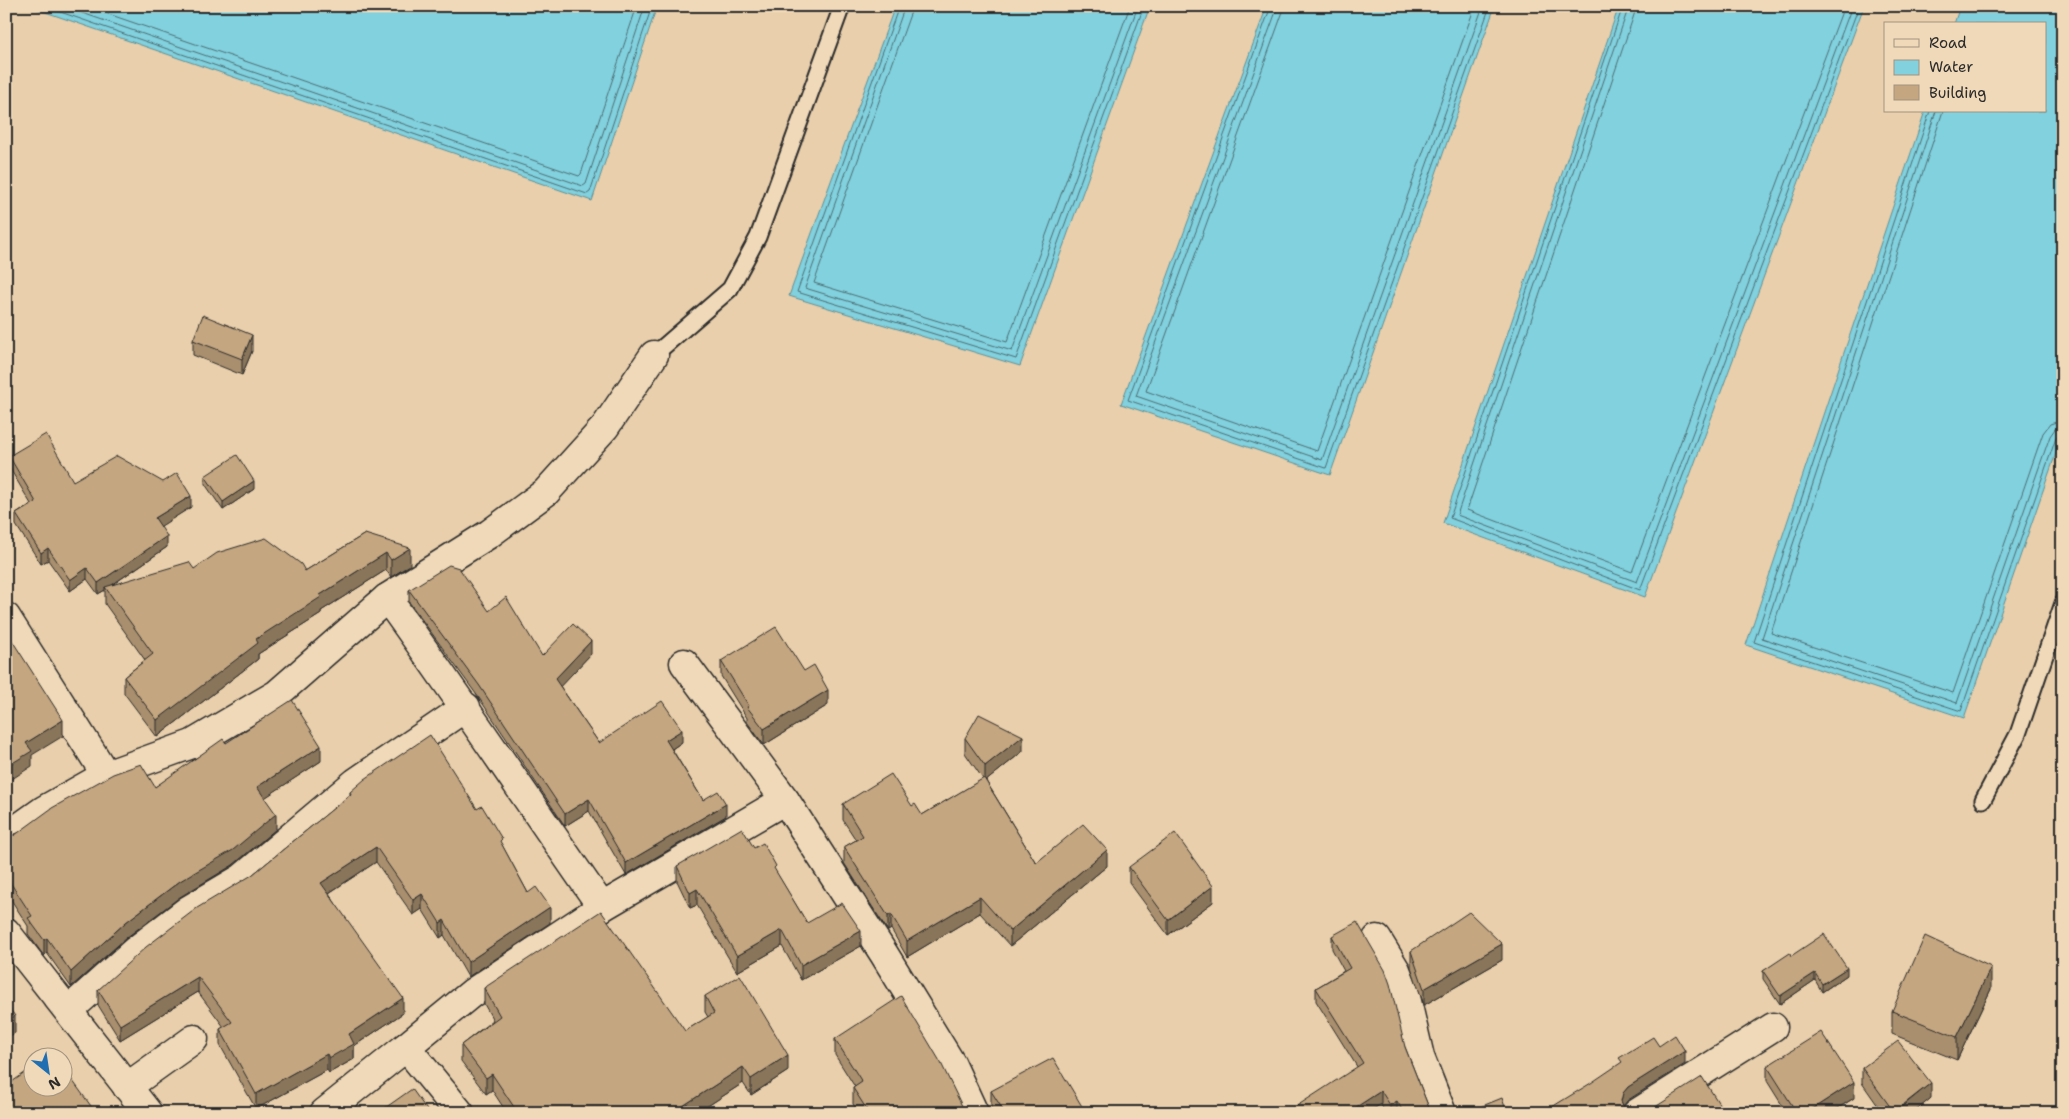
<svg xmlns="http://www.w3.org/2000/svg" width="2069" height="1119" font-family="'Shantell Sans',sans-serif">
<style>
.water{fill:#81d1de;stroke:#5f8f96}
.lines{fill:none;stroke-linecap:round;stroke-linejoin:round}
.shore{stroke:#4d6d73;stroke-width:1}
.service-casing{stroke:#2b2b2b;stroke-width:19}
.minor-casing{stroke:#2b2b2b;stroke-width:31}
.service{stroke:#f0d9b8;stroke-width:15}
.minor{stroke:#f0d9b8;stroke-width:28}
.wall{fill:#a98f6e;stroke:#2b2b2b}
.shaded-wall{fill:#89745a;stroke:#2b2b2b}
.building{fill:#c4a680;stroke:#2b2b2b}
</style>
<rect width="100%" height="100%" fill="#e9cfab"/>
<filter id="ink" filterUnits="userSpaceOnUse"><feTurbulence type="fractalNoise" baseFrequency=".02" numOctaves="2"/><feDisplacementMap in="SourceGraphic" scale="10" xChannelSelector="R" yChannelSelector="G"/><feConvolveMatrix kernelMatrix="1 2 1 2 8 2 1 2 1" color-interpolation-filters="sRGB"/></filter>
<g filter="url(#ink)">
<g class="water">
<path d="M28,6H657L592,201Z"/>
<path d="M895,6H1150L1020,366L789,296Z"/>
<path d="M1267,6H1495L1330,475L1121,404Z"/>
<path d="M1619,6H1864L1645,597L1443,523Z"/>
<path d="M1960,6H2063V433L1964,718L1746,645L1925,111H2045V24H1954Z"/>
</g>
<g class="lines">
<g class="shore">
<path d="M43,6L587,194L590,192L652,6"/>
<path d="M62,6L583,186L586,184L645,6"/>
<path d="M85,6L579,176L581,174L637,6"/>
<path d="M899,6L797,292L1016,359L1144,6"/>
<path d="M905,6L805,288L1012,351L1138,6"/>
<path d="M913,6L814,283L1007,342L1130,6"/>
<path d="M1271,6L1128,400L1326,468L1490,6"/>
<path d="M1278,6L1136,396L1322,460L1483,6"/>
<path d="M1285,6L1146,391L1317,451L1475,6"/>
<path d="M1623,6L1450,518L1640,590L1859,6"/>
<path d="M1629,6L1457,515L1637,582L1852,6"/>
<path d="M1637,6L1467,510L1632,572L1844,6"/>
<path d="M1930,111L1754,642L1961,711L2056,438L2063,434"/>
<path d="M1936,111L1762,638L1957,703L2050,436L2055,429L2063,428"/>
<path d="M1943,111L1771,633L1953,693L2043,433L2050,424L2063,420"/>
</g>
<g class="service-casing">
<g id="service">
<path d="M654,355L730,289L758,237L842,6"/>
<path d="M1983,800L2018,734L2063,603"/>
</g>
</g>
<g class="minor-casing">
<g id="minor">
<path d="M387,598C461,700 530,804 602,907L785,800"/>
<path d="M6,617L106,775"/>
<path d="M684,663L785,800L884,954L951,1063L974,1113"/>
<path d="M6,837L44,810L106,775L192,744L277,694L387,598L489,534L546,492L605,427L654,355"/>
<path d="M6,932L148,1113"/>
<path d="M1377,939L1396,970L1405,993L1420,1057L1442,1113"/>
<path d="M69,1010L136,950L188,910L242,878L356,782L466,707"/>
<path d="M406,1047L472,993L602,907"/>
<path d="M127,1087L194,1039"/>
<path d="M324,1113L406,1047L460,1113"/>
<path d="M1637,1113L1773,1027"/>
</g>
</g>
<use href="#service" class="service"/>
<use href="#minor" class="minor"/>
</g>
<g class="wall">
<path d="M193,340L252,351L242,375L193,355Z"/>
<path d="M9,456L73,481L191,507L160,526L167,547L112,585L194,569L305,571L365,534L410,565L391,577L386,570L321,611V614L258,654V659L157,737L124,693V677L145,660L105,604V590L98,594L87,579L70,591L48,560L41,564L16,525V514L31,504L9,467Z"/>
<path d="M205,476L254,489L223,510L205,484Z"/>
<path d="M409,590L489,611L542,656L591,654L560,686L599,743L682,742L672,749L703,800L726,816L626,875L589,811L565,826L479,698L409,602Z"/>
<path d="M721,661L804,671L828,705L764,745L747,722V718L721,676Z"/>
<path d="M965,738L1023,751L986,781L1036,863L1107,866L1010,946L980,913L907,957L891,929L888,931L844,863V847L856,840L843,820V804L912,806L922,815L983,779L965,753Z"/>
<path d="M226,743L321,761L264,798L276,829L233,865L180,897L126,938L71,987L47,953L44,956L28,934V926L6,892V837L155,787Z"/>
<path d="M350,792L477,809L502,845L528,893L550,923L468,977L444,935L440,938L422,909L413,915L376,862L329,893L403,1013L354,1046V1059L329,1073L327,1070L256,1109L220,1045V1029L224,1027L198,992L120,1040L98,1005V990L252,875L350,795Z"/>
<path d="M754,848L776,872L807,923L861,946L801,980L782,946L737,972L697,905L690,908L677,881V866Z"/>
<path d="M1129,867L1213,902L1168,935L1129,882Z"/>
<path d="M1332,936L1405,1047L1431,1113H1386L1316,1001V988L1344,971L1332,949Z"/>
<path d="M1411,951L1502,960L1424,1005L1411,967Z"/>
<path d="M1791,956L1847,975L1822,992L1815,980L1780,1004L1763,979V971Z"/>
<path d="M484,988L685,1031L708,1017L705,1012V996L788,1071L751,1095L743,1083L697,1113H507L492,1090L486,1094L461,1061V1045L493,1020L484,1004Z"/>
<path d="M1991,989L1957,1060L1892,1034V1011Z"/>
<path d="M835,1039L962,1113H859L853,1104V1088L855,1087L835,1055Z"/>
<path d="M1767,1066L1854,1098L1830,1113H1787L1767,1081Z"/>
<path d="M1862,1068L1931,1098L1913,1113H1883L1862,1083Z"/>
<path d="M991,1091L1086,1113H994L991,1107Z"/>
</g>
<g class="shaded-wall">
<path d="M252,335V351L242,375V359Z"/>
<path d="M254,481V489L223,510V502Z"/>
<path d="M191,496V507L155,530V518Z"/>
<path d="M167,536V547L106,589L105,587V590L98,594V583Z"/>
<path d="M48,548V560L41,564V553Z"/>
<path d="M410,548V565L391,577V560Z"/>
<path d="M386,553V570L321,611V614L258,654V659L157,737V720L256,639L320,595Z"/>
<path d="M87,568V579L70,591V580Z"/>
<path d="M591,641V654L555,692V679Z"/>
<path d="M828,690V705L764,745V729Z"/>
<path d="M63,720V736L32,755V766L6,783V767L26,743Z"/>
<path d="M682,730V742L666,753V740Z"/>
<path d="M1023,736V751L985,782V766Z"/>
<path d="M321,746V761L257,803V787Z"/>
<path d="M589,799V811L565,826V814Z"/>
<path d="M726,804V816L626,875V863Z"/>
<path d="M276,814V829L233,865L180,897L126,938L71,987V972L126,922L180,881Z"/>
<path d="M376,847V862L321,898V883Z"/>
<path d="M1107,850V866L1010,946V931Z"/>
<path d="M1213,886V902L1168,935V920Z"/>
<path d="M697,889V905L690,908V893Z"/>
<path d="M422,894V909L413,915V900Z"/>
<path d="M980,897V913L907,957V941Z"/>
<path d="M550,907V923L468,977V962Z"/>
<path d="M891,914V929L888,931V916Z"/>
<path d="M444,920V935L440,938V923Z"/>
<path d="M782,930V946L737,972V956Z"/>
<path d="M861,931V946L801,980V965Z"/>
<path d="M47,938V953L44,956V940Z"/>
<path d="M1502,944V960L1424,1005V989Z"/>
<path d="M1991,967V989L1957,1060V1037Z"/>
<path d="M1847,968V975L1822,992V984Z"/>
<path d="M1815,973V980L1780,1004V996Z"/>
<path d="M198,977V992L120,1040V1025Z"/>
<path d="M403,998V1013L354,1046V1059L329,1073V1058L349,1034Z"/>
<path d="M15,1016V1033L6,1038V1021Z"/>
<path d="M1685,1051V1064L1628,1100L1623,1106L1621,1101L1623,1093L1628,1087Z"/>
<path d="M327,1054V1070L256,1109V1094Z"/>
<path d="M788,1055V1071L751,1095V1079Z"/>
<path d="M743,1067V1083L697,1113H672Z"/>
<path d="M492,1074V1090L486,1094V1078Z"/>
<path d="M1854,1082V1098L1830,1113H1806Z"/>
<path d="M1931,1083V1098L1913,1113H1894Z"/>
<path d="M1381,1091V1104L1368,1113H1347Z"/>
<path d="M1397,1101V1113H1390V1105Z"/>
<path d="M962,1106V1113H951Z"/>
</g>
<g class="building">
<path d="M203,315L252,335L242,359L193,340Z"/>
<path d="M46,434L73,481L117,456L163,482L177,473L191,496L155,518L167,536L98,583L87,568L70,580L48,548L41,553L16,514L36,502L9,456Z"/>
<path d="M237,455L254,481L223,502L205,476Z"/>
<path d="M365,534L410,548L391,560L386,553L320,595L321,597L256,639L258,643L157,720L124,677L153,654L105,587L189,562L194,569L217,553L266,538L301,564L305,571Z"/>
<path d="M449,565L459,568L489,611L506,597L542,656L573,624L591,641L555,679L599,743L662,701L682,730L666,740L703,800L718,791L726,804L626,863L589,799L565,814L479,685L409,590Z"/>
<path d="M776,627L804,671L814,665L828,690L764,729L747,707L749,706L721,661Z"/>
<path d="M6,631L63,720L26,743L32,751L6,767Z"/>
<path d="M292,700L321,746L257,787L276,814L233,850L180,881L126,922L71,972L47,938L44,940L28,918L32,916L6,876V837L15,835L52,808L113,774L141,764L155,787L223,739L226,743Z"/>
<path d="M979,714L1023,736L985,766L965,738Z"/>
<path d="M430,735L477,809L482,806L502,839L500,841L528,893L536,887L550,907L468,962L444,920L440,923L422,894L413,900L376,847L321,883L403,998L349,1034L354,1044L329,1058L327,1054L256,1094L220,1029L232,1022L198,977L120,1025L98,990L146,947L197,908L252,875L351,794L350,792L365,779Z"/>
<path d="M891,774L912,806L915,804L922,815L984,778L1036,863L1083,824L1107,850L1010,931L980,897L907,941L891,914L888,916L844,847L863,836L843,804Z"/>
<path d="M742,828L754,848L763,843L776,866L774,868L807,923L842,903L861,931L801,965L782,930L737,956L697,889L690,893L677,866Z"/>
<path d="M1175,833L1213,886L1168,920L1129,867Z"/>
<path d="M601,911L685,1031L714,1013L705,996L740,975L788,1055L751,1079L743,1067L672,1113H518L492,1074L486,1078L461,1045L500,1016L484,988Z"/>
<path d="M1469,912L1502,944L1424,989L1411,951Z"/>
<path d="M1357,922L1385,970L1390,984L1405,1047L1431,1113H1404L1397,1101L1390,1105L1381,1091L1347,1113H1286L1363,1063L1316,988L1350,968L1332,936Z"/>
<path d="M1824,934L1847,968L1822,984L1815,973L1780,996L1763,971L1790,953L1791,956Z"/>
<path d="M1925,936L1991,967L1957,1037L1892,1011Z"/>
<path d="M901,996L941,1063L962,1106L951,1113H869L853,1088L862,1082L835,1039Z"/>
<path d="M6,1004L15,1016L6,1021Z"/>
<path d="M1821,1032L1854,1082L1806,1113H1797L1767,1066Z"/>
<path d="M1675,1035L1685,1051L1628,1087L1623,1093L1621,1101L1624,1108L1629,1113H1542L1591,1083L1622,1062L1619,1058L1653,1037L1659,1046Z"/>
<path d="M1898,1041L1931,1083L1894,1112L1862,1068Z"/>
<path d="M1053,1058L1086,1113H1005L991,1091Z"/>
<path d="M62,1066L96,1113H6V1086L32,1068V1086H62Z"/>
<path d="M1702,1077L1725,1113H1646Z"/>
<path d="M412,1089L429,1113H378Z"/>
<path d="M1502,1098L1507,1113H1465Z"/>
</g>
</g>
<rect width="2069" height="1119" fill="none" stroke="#f0d9b8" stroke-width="25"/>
<rect x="12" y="12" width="2044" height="1094" fill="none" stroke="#2b2b2b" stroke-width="2" filter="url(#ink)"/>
<rect x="1884" y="22" width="162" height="90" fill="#f0d9b8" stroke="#a19380"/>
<rect x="1894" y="39" width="25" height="8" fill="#f0d9b8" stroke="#a19380"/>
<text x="1929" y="48" font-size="15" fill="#2b2b2b">Road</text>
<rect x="1894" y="60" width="25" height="15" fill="#81d1de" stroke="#a19380"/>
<text x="1929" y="72" font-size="15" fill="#2b2b2b">Water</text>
<rect x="1894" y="85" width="25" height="15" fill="#c4a680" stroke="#a19380"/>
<text x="1929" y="98" font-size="15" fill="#2b2b2b">Building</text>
<g transform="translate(48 1072) rotate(150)"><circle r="24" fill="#f0d9b8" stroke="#a19380"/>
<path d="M0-4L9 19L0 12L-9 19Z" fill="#1f6fb2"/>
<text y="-8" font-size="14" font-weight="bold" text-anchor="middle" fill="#2b2b2b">N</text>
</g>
</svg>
